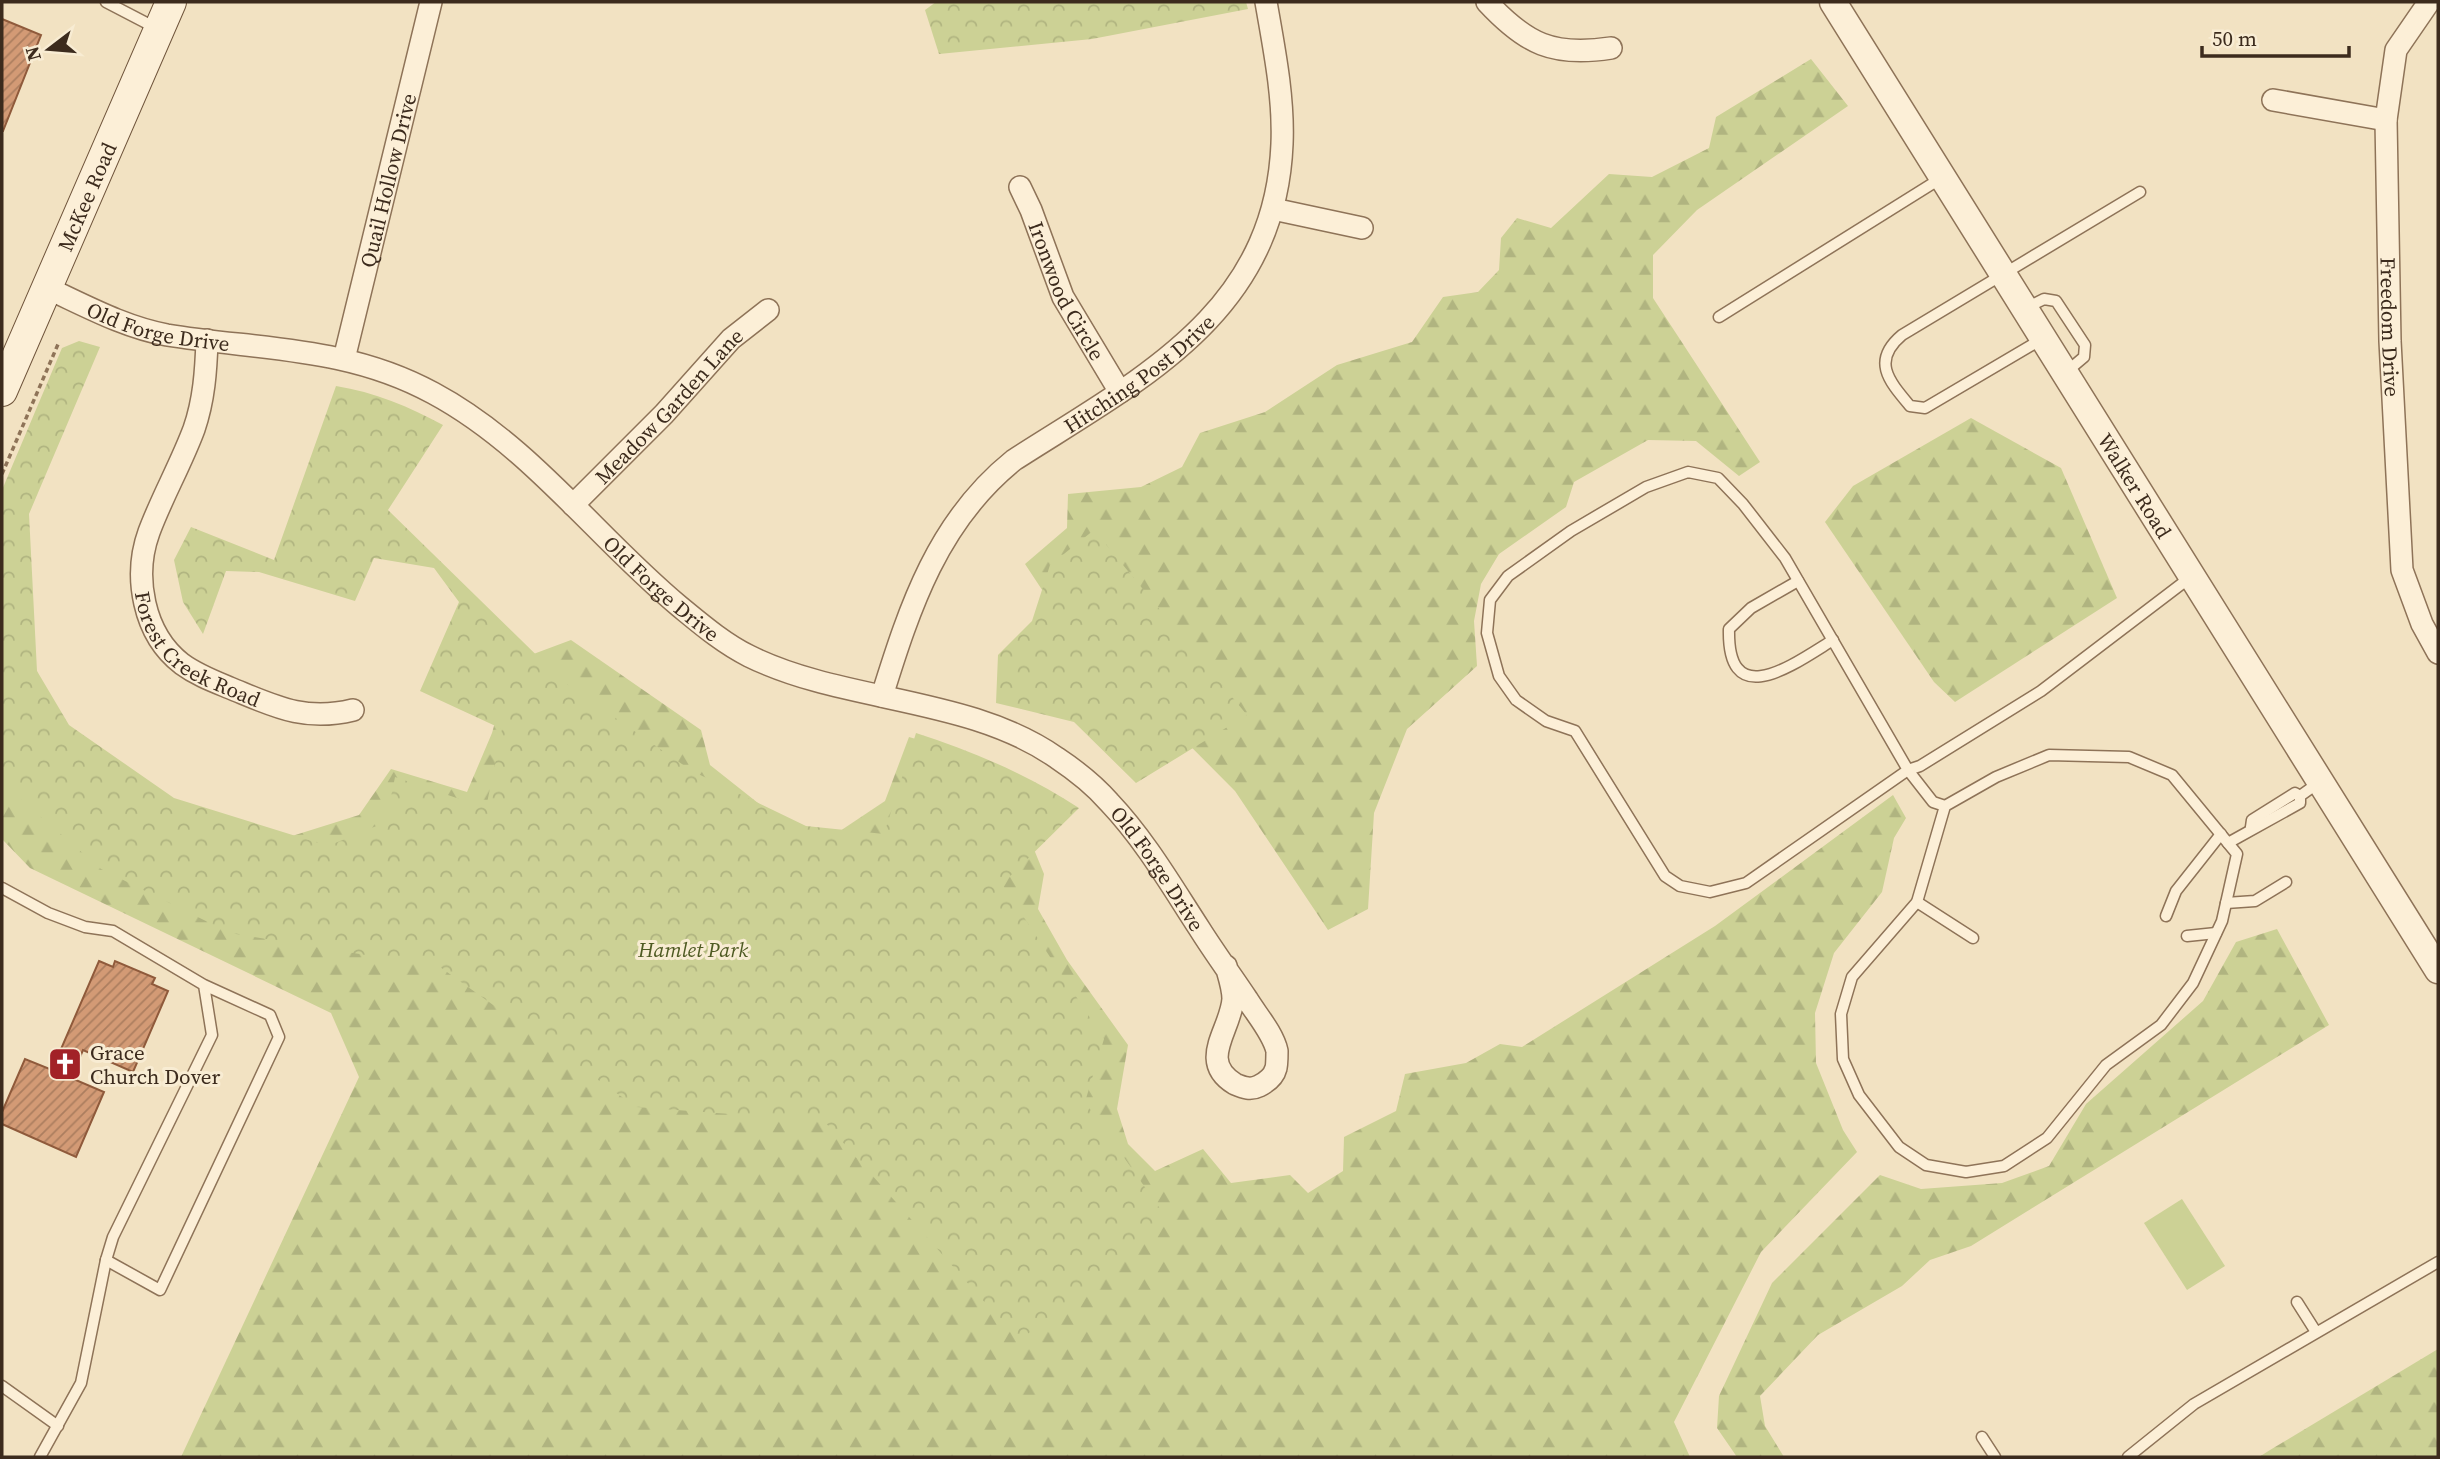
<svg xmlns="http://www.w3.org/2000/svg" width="2440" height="1459" font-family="'Source Serif 4',serif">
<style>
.forest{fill:url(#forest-firs)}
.park{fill:url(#park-crowns)}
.garden{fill:#ccd195}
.building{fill:url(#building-hatch);stroke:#8f5a3b;stroke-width:2}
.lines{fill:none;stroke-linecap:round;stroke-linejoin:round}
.service-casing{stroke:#8e7358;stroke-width:13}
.minor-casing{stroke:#8e7358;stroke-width:24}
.tertiary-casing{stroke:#8e7358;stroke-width:29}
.secondary-casing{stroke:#6f543b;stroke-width:32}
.path{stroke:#8e7358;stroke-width:3.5;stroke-dasharray:5 3.5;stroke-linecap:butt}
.service{stroke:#fcefd7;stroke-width:10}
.minor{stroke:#fcefd7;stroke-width:21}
.tertiary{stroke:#fcefd7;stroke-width:26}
.secondary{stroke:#fcefd7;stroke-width:30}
.labels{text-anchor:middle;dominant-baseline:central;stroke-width:6;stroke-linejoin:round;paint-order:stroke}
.street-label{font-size:21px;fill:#3c2b1d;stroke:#f8ecd3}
.park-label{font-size:21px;font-style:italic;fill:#4e5a22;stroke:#f8ecd3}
.poi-label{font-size:21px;fill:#3c2b1d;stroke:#f8ecd3;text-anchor:start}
</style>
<defs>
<pattern id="forest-firs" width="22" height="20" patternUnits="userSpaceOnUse" patternTransform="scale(1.75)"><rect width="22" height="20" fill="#ccd195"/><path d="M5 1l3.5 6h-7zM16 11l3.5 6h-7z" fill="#b0b480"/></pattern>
<pattern id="park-crowns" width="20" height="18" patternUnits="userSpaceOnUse" patternTransform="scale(1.75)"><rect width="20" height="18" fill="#ccd195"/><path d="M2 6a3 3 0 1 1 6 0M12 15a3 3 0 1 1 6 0" fill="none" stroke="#b0b480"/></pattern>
<pattern id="building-hatch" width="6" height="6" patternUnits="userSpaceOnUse" patternTransform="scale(1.75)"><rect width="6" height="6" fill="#d39a75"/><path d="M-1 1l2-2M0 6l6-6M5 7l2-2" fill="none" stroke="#ac7e5f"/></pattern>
</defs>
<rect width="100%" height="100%" fill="#f2e2c2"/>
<g class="forest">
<path d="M1811,59L1848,106L1697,210L1653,255V298L1760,462L1739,476L1696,441L1648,440L1574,482L1566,507L1499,554L1481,584L1474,621L1477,666L1407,729L1374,813L1368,909L1328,930L1235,791L1056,611L1025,564L1067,528L1068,494L1141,487L1182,467L1200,433L1265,412L1337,365L1412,342L1443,297L1478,292L1499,270L1501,238L1517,218L1551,228L1609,174L1652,177L1709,148L1716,117Z"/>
<path d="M1971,418L2061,468L2117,598L1955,702L1934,682L1825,522L1853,486Z"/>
<path d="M571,640L701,730L710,765L797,834L837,833L885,801L909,737L964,753L1031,842L1044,874L1038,909L1067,960L1128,1045L1117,1109L1128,1144L1155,1171L1203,1149L1231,1183L1290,1175L1308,1193L1343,1171L1344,1137L1396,1111L1405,1074L1466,1063L1500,1044L1522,1047L1715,926L1893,795L1906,818L1894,838L1882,892L1834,953L1815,1013L1816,1063L1843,1130L1857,1152L1761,1252L1674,1422L1690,1457H181L359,1077L331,1013L30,868L2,839V723L82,809L292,836L359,815L391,769L467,792L492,733L512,662Z"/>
<path d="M2277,929L2329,1025L1971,1246L1930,1260L1902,1286L1818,1335L1760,1396L1765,1426L1784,1457H1737L1717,1428L1719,1396L1772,1283L1880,1175L1921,1189L2002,1183L2049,1166L2086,1104L2203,1001L2236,942Z"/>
<path d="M2438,1349V1457H2259L2270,1450Z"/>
</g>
<g class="park">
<path d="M936,2H1246L1248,9L1092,39L939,54L925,10Z"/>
<path d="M79,341L100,347L29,514L37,671L69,725L174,798L328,846L386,822L395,777L486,808L502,729L420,691L459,602L434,568L374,558L355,601L259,572L226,571L203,634L183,602L174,560L191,527L274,560L336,386C374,392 410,407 443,425L388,510L565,683L692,771L806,826L884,834L916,733C974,752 1027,774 1079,808L1002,884L1104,1039L1085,1102L1168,1220L1019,1341L824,1121L636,1107L440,967L230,933L101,869L2,783V490L62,348Z"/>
<path d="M1094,530L1247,715L1136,783L1074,722L996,703L998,655L1032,621L1050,565Z"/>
</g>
<path class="garden" d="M2182,1199L2225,1266L2187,1290L2144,1223Z"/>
<g class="building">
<path d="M2,19L41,35L3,131H2Z"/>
<path d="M99,961L113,967L115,961L155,978L152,984L168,991L133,1072L83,1050L71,1078L104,1092L76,1157L2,1124V1112L25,1059L52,1070Z"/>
</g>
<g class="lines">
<g class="service-casing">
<g id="service">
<path d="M106,2L156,28"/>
<path d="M2026,308L2044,299L2056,301L2085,345L2084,357L2065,373"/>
<path d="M1719,317L1943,177"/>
<path d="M2042,339L1925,408L1910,406C1889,381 1871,361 1902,335L2140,192"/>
<path d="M1798,581L1751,608L1729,629C1727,714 1794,664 1833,640"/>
<path d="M1945,806L1917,902L1852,977L1841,1014L1843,1059L1859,1095L1899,1147L1926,1165L1966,1172L2004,1166L2047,1138L2106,1065L2161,1025L2193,983L2222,921L2237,854L2172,775L2129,757L2049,755L1996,777L1945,806L1933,802L1908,770L1746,883L1710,892L1680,886L1665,876L1575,731L1546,721L1516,700L1499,676L1487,633L1490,600L1508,576L1571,531L1646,487L1688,472L1718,478L1743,504L1785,558L1908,770L1920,766L2041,691L2192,576"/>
<path d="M2251,827L2252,820L2295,793L2300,796"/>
<path d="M2228,843L2300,803V796L2321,781"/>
<path d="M2,888L48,913L85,927L113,931L204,985L270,1015L279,1037L160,1290L106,1260L113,1237L212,1035L204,985"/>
<path d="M1917,902L1973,938"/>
<path d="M2226,903L2255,901L2286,882"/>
<path d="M2166,916L2176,891L2221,834"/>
<path d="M2187,936L2216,933"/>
<path d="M2297,1302L2316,1332"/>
<path d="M2,1386L58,1426"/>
<path d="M1982,1437L1995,1457"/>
<path d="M40,1457L81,1383L106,1260"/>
<path d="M2128,1457L2194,1404L2438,1262"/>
</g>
</g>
<g class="minor-casing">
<g id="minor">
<path d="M1487,2C1526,44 1553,57 1611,48"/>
<path id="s1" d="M2429,2L2396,50L2386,120L2390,341L2402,570L2422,624L2438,653"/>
<path d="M2273,100L2386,120"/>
<path id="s2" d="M1020,187L1031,210L1063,297L1120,392"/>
<path d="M1273,209L1362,228"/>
<path id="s3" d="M47,288C86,306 124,327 167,335C259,350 347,346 433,393C530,445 596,537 679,606C701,624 723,643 749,656C844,703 969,696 1057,758C1075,770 1095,786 1109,802C1145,840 1171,885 1199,928C1214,952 1231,975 1247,999C1256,1014 1273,1033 1277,1051C1277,1052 1277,1066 1276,1068C1274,1076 1267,1082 1259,1086C1251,1090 1244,1088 1235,1084C1197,1061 1231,1030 1233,999C1233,988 1229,977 1226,966"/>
<path id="s4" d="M207,340C206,371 204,400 194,429C181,464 162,497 149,532C133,576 143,634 182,664C197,675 213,681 230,688C274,706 304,722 353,710"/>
<path id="s5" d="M344,359L431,2"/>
<path id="s6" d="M573,505L664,414L731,339L768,310"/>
<path id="s7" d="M882,696C910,606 938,521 1014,460C1140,379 1275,314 1282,144C1284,97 1274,48 1266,2"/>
</g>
</g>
<g class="tertiary-casing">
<g id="tertiary">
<path id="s8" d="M1833,2L2438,970"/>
</g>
</g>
<g class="secondary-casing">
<g id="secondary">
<path id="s9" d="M2,391L171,2"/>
</g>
</g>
<path class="path" d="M2,474L59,342"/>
<use href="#service" class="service"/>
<use href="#minor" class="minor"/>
<use href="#tertiary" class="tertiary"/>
<use href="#secondary" class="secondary"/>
</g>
<defs>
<g id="church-square" transform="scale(1.75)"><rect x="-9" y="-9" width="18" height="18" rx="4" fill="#a22227" stroke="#f8ecd3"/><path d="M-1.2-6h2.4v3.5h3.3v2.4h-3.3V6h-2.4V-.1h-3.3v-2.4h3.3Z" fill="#fff"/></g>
</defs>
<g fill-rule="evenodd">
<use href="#church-square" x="65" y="1064"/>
</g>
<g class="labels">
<g class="street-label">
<text stroke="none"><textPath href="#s5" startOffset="184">Quail Hollow Drive</textPath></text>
<text stroke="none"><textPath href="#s9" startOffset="212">McKee Road</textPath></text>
<text stroke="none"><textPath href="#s2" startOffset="114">Ironwood Circle</textPath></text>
<text stroke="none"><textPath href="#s3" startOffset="119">Old Forge Drive</textPath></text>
<text stroke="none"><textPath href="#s1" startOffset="336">Freedom Drive</textPath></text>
<text stroke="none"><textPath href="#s7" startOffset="427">Hitching Post Drive</textPath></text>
<text stroke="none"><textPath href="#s6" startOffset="138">Meadow Garden Lane</textPath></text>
<text stroke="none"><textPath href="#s8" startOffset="570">Walker Road</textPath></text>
<text stroke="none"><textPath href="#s3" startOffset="705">Old Forge Drive</textPath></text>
<text stroke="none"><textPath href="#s4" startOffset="348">Forest Creek Road</textPath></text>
<text stroke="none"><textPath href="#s3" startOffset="1293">Old Forge Drive</textPath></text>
</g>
<g class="park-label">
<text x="693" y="949">Hamlet Park</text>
</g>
<g class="poi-label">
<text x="90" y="1052">Grace<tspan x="90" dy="24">Church Dover</tspan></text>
</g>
</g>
<rect width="2440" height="1459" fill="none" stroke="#3c2b1d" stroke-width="7"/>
<g transform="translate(49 49) rotate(254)" stroke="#f8ecd3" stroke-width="5" paint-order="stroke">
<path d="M0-5L12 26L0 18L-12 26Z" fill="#3c2b1d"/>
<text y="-10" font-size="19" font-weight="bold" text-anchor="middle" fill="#3c2b1d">N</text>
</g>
<path d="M2202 46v10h147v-10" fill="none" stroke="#3c2b1d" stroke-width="3.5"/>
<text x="2212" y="46" font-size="21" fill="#3c2b1d" stroke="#f8ecd3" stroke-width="5" paint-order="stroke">50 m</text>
</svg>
